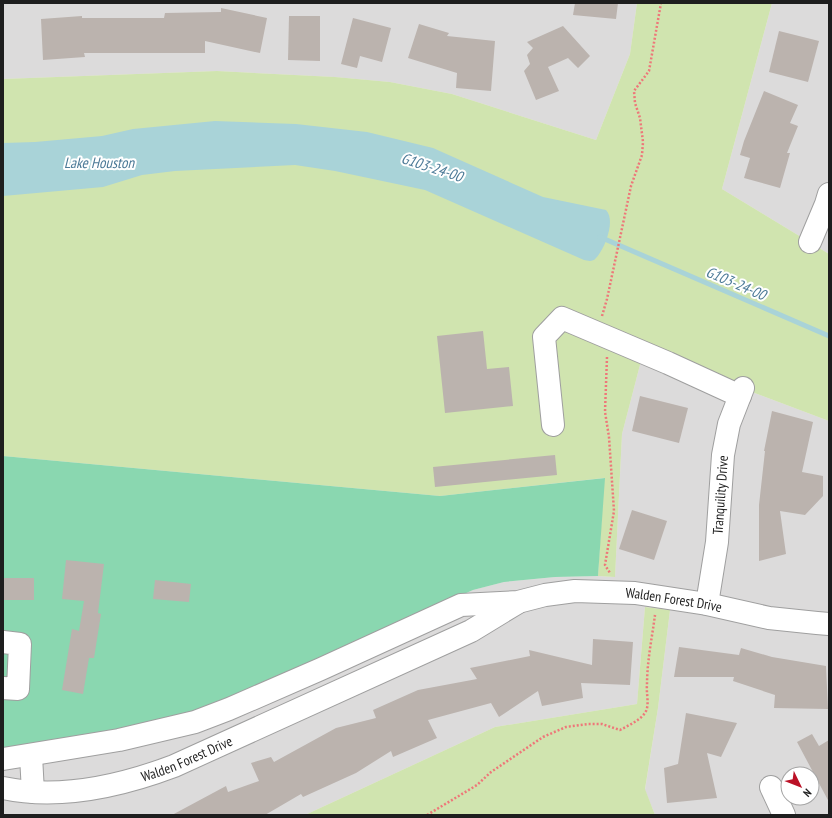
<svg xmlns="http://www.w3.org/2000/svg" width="832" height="818" font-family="'PT Sans Narrow',sans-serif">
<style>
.residential{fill:#dcdbdb;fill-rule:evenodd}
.grass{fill:#d0e4af}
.pitch{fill:#8ad7b0}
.water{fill:#a9d3d8}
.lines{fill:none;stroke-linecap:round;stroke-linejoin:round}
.stream{stroke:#a9d3d8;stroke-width:5}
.building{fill:#bbb3ae}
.minor-casing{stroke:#9f9f9f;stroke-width:24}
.path{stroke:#ee7779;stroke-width:2.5;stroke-dasharray:2 2;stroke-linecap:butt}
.minor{stroke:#fff;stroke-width:22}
.labels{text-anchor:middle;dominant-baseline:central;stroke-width:4;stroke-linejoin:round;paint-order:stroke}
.street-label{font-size:14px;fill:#1e1e1e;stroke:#fff}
.water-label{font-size:15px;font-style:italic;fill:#4c7a97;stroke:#fff}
</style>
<rect width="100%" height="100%" fill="#eeeae5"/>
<g class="residential">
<path d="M3,3H637L630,54L596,140L452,94L390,82L334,77L217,71L3,79Z"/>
<path d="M772,3H829V254L722,189Z"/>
<path d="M641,361L752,392L829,421V815H655L645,790L658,708L670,610L645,607L637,704L495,727L305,815H3V748L428,610L473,590L504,582L555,577L598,576L615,577L622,434ZM788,774H812V798H788Z"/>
</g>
<g class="grass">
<path d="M637,3H772L722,189L829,254V421L752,392L641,361L622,434L615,577L598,576L604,478L440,496L3,456V79L217,71L335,77L390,82L452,94L596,140L630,54Z"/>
<path d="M645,607L670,610L658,708L645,789L655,815H305L495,727L637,704Z"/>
</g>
<path class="pitch" d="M3,456L440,496L605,478L598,576L555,577L504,582L473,590L213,706L134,727L3,748Z"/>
<path class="water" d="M215,121L296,124L367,132L433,148L543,197L606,210C616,220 605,249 596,258C593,262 588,261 584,260L425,190L335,171L295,165L175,171L142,175L103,187L3,196V143L35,142L102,136L133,129Z"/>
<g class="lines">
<path class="stream" d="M600,237L829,336"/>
</g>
<g class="building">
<path d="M575,3H618L616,19L573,15Z"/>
<path d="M221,8L267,18L260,53L205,41V53H84L85,57L43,60L41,19L82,16V18H164L165,13L221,12Z"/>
<path d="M289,16H320V61L288,60Z"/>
<path d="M353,18L391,28L382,62L360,56L357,68L341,64Z"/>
<path d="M419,24L449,33L447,36L495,41L491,91L456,88L457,73L408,58Z"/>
<path d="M563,26L590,56L578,68L568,58L548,67L559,91L536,100L524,71L530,64L527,55L533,48L527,42Z"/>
<path d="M779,31L819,41L808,82L769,72Z"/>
<path d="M764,91L798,105L790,123L798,126L787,153H790L780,188L744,178L750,158L740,155L744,141Z"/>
<path d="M483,331L487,369L509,367L513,406L445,413L437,336Z"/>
<path d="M640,396L688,408L679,443L632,431Z"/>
<path d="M772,411L813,422L802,472L823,476V496L805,515L780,511L786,554L759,561V505L765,451H764Z"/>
<path d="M555,455L557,475L435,487L433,467Z"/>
<path d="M632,510L667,521L654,560L619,549Z"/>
<path d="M66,560L104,564L98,613L101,614L94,658H89L83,694L62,690L72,629L79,631L84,601L62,599Z"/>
<rect x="3" y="578" width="31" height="22"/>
<path d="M155,580L191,584L189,602L153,599Z"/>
<path d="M593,639L633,642L630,685L581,683L583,698L542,706L538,691L499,717L491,703L428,720L437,738L393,757L391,751L356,773L303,797L301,794L265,815H172L226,786L228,792L259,781L251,763L271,757L274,762L336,728L376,718L373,710L418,690L477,679L470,668L530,656L529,650L592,665Z"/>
<path d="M679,647L739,655L741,648L772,657L826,666L828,709L774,708L775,695L733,681L734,677H674Z"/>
<path d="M686,713L737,723L721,757L707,753L717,798L667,803L664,768L678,764Z"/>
<path d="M812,734L819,746L829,740V802L797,742Z"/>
</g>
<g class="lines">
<g class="minor-casing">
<g id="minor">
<path d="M810,242L826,204L829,194"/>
<path d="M553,425L544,337L562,318L668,363L740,396"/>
<path id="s1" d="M707,604L717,542L723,455L729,424L743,388"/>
<path d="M3,642L20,644L18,689L3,688"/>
<path d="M31,756L33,792"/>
<path id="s2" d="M3,759L119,740L195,722L229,709L321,669L461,605L518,602L545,595L575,591L635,593L707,604L769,618L817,623L829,624"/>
<path d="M771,787L784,815"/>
<path id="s3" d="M3,788C59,800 121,786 174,766L471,631L517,603"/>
</g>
</g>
<g class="path">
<path d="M602,316L607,299L631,186L642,155L643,142L640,118L635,103L634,91L649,71L661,3"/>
<path d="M607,357L605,412L609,437L614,511L605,565L610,573"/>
<path d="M427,815L477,785L491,772L543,737L566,727L588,724H602L620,730C629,725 639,721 645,713C650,705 646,694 647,685C647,661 652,638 655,615"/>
</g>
<use href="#minor" class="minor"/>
</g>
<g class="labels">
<g class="street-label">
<text stroke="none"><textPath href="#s1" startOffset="110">Tranquility Drive</textPath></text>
<text stroke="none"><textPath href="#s2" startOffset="701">Walden Forest Drive</textPath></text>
<text stroke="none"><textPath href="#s3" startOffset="189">Walden Forest Drive</textPath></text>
</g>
<g class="water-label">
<text x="99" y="162">Lake Houston</text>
<text transform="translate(432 167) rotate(18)">G103-24-00</text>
<text transform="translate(736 283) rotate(23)">G103-24-00</text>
</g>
</g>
<rect width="832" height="818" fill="none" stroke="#1e1e1e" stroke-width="8"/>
<g transform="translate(800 786) rotate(133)"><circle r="19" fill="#ffffff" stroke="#a5a5a5"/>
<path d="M0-3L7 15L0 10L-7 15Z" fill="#bb1126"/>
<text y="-6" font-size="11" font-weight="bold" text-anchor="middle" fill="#1e1e1e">N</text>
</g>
</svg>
